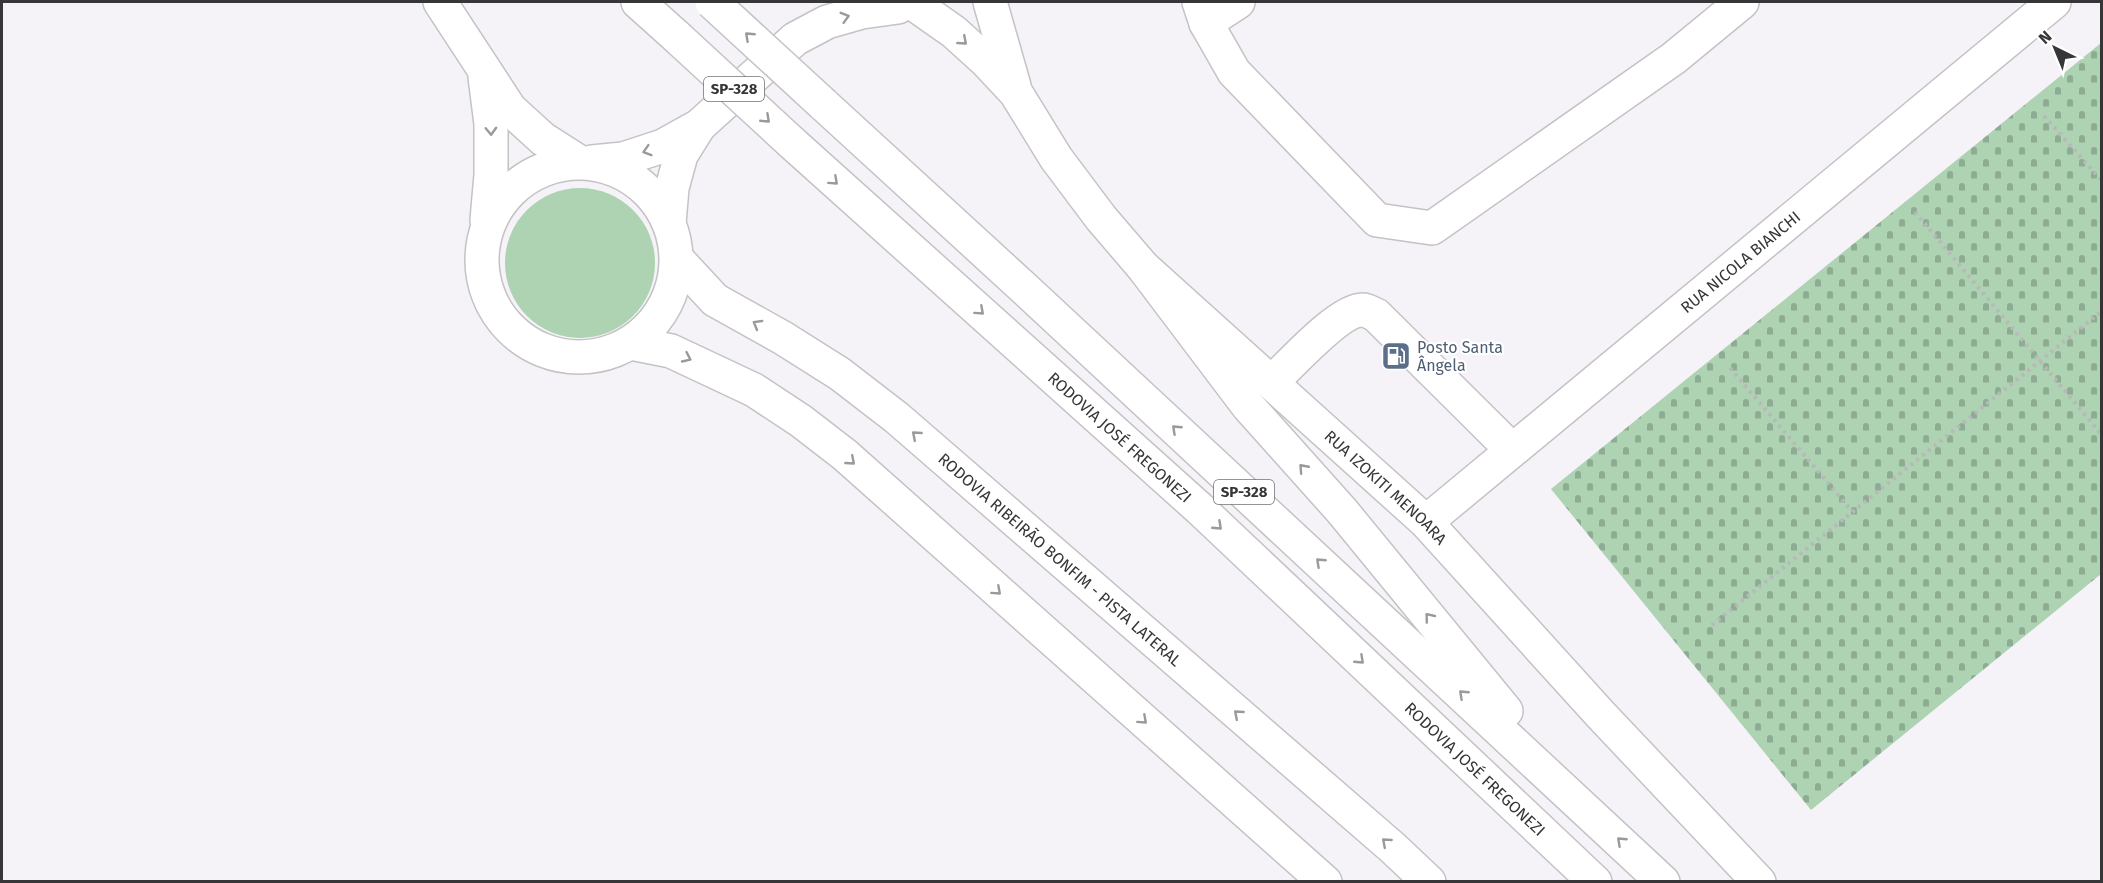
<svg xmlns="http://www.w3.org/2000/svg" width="2103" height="883" font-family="'Fira Sans',sans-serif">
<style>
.green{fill:#add3b2}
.cemetery{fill:url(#cemetery-stones)}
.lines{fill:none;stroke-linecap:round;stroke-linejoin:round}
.minor-casing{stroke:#c4c2c5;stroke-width:36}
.highway-casing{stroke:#c4c2c5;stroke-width:36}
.path{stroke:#b9b7bb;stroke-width:4;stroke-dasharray:3 4.5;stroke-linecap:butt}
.minor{stroke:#fff;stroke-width:33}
.highway{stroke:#fff;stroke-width:33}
.highway-bridge-casing{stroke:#c4c2c5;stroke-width:36;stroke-linecap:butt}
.highway-bridge{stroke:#fff;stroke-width:33}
.oneway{stroke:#9a9a9b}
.labels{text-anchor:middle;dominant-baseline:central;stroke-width:4.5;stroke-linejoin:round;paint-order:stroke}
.shield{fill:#fff;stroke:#727273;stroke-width:1.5}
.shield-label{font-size:15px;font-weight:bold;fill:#363537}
.street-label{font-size:16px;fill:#363537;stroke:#fff}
.service-label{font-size:16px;fill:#4e5e75;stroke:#fff;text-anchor:start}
</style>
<defs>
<pattern id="cemetery-stones" width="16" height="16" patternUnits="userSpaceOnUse" patternTransform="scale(1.5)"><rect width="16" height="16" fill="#add3b2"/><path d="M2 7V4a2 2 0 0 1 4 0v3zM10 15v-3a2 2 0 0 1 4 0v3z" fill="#8eac92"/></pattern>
</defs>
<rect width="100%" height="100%" fill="#f6f3f8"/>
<circle class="green" cx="580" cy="263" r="75"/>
<path class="cemetery" d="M2101,43V574L1811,810L1551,489Z"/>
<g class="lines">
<g class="minor-casing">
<g id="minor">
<path d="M440,2L510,109L543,139L579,162"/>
<path d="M990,2L1014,86"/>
<path d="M1199,2L1206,23L1234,72L1377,220L1432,228L1674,58L1742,2"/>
<path id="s1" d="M917,6L954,32L986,61L1016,93L1056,158L1101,218L1143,267L1426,522L1601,715L1759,882"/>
<path d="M1206,23L1238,2"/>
<path d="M485,77L491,124V175L487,220"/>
<path d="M592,162L623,159L663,146L699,126L795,39L827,22L862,12L898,7"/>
<circle cx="579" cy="260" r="97"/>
<path d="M669,223L672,188L681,155L699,126"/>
<path id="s2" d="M677,259L715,300L783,338L840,374L897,418L1393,848L1429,882"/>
<path d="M631,343L671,351L754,390L801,421L845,455L1325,882"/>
<path d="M1272,382C1290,365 1340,309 1363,310C1367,310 1373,314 1376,315L1512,450"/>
<path id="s3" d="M1426,522L2054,2"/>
</g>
</g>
<g class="highway-casing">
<g id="highway">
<path d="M638,2L677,37"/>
<path d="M823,104L1025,289L1663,882"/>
<path id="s4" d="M791,142L1200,509L1595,882"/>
<path d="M1143,267L1248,406L1342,511L1506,711"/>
</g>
</g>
<g class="path">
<path d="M2044,116L2102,181"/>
<path d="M1915,212L2102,435"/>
<path d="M1730,368L1852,511"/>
<path d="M1712,625L2102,311"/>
</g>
<use href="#minor" class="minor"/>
<use href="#highway" class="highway"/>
<g class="highway-bridge-casing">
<g id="highway-bridge">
<path d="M712,2L823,104"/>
<path d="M677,37L791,142"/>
</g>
</g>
<use href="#highway-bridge" class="highway-bridge"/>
</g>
<defs><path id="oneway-chevron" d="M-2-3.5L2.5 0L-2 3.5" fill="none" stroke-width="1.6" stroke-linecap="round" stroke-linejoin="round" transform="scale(1.5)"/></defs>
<g class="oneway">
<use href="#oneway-chevron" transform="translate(845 17) rotate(-16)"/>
<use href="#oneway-chevron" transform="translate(749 36) rotate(-137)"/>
<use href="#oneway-chevron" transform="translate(963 41) rotate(41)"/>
<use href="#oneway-chevron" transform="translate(766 119) rotate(43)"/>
<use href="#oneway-chevron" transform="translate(491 131) rotate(88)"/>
<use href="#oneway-chevron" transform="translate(647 151) rotate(163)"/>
<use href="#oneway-chevron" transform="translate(834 181) rotate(42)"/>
<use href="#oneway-chevron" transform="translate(980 311) rotate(42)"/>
<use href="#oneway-chevron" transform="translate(757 324) rotate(-150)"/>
<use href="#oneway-chevron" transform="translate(687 358) rotate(25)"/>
<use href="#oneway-chevron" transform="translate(1176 429) rotate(-137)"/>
<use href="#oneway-chevron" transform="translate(916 435) rotate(-139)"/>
<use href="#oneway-chevron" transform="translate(851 461) rotate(41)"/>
<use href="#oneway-chevron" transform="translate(1303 468) rotate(-132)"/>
<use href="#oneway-chevron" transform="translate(1218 526) rotate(43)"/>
<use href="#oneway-chevron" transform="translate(1320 562) rotate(-137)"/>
<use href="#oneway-chevron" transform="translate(997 591) rotate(42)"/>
<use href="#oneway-chevron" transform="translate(1429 617) rotate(-129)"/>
<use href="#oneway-chevron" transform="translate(1360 660) rotate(43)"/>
<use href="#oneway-chevron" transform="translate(1463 694) rotate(-137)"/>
<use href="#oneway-chevron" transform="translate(1238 714) rotate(-139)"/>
<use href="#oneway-chevron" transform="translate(1143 720) rotate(42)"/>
<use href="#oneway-chevron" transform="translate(1621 841) rotate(-137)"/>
<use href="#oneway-chevron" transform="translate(1386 842) rotate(-139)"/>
</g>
<defs>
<g id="fuel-square" transform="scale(1.5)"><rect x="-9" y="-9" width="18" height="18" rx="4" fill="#5c6f8a" stroke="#fff"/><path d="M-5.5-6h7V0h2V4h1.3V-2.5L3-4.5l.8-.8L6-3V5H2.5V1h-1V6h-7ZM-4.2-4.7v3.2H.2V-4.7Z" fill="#fff"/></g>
</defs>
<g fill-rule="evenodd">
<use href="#fuel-square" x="1396" y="356"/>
</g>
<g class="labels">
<g class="shield">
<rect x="704" y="77" width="60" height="24" rx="4.5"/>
<rect x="1214" y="480" width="60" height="24" rx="4.5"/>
</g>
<g class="shield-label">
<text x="734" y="89">SP-328</text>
<text x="1244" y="492">SP-328</text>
</g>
<g class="street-label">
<text stroke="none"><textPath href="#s3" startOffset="408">RUA NICOLA BIANCHI</textPath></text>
<text stroke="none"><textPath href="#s4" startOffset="442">RODOVIA JOSÉ FREGONEZI</textPath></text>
<text stroke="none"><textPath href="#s1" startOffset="676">RUA IZOKITI MENOARA</textPath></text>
<text stroke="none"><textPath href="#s2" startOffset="489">RODOVIA RIBEIRÃO BONFIM - PISTA LATERAL</textPath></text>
<text stroke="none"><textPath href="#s4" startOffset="928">RODOVIA JOSÉ FREGONEZI</textPath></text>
</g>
<g class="service-label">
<text x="1417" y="347">Posto Santa<tspan x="1417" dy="18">Ângela</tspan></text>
</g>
</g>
<rect width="2103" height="883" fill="none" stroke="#363537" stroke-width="6"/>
<g transform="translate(2055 48) rotate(317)" stroke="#ffffff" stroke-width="4.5" paint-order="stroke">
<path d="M0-4.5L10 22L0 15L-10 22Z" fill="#363537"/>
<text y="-9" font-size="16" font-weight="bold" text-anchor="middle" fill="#363537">N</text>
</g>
</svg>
